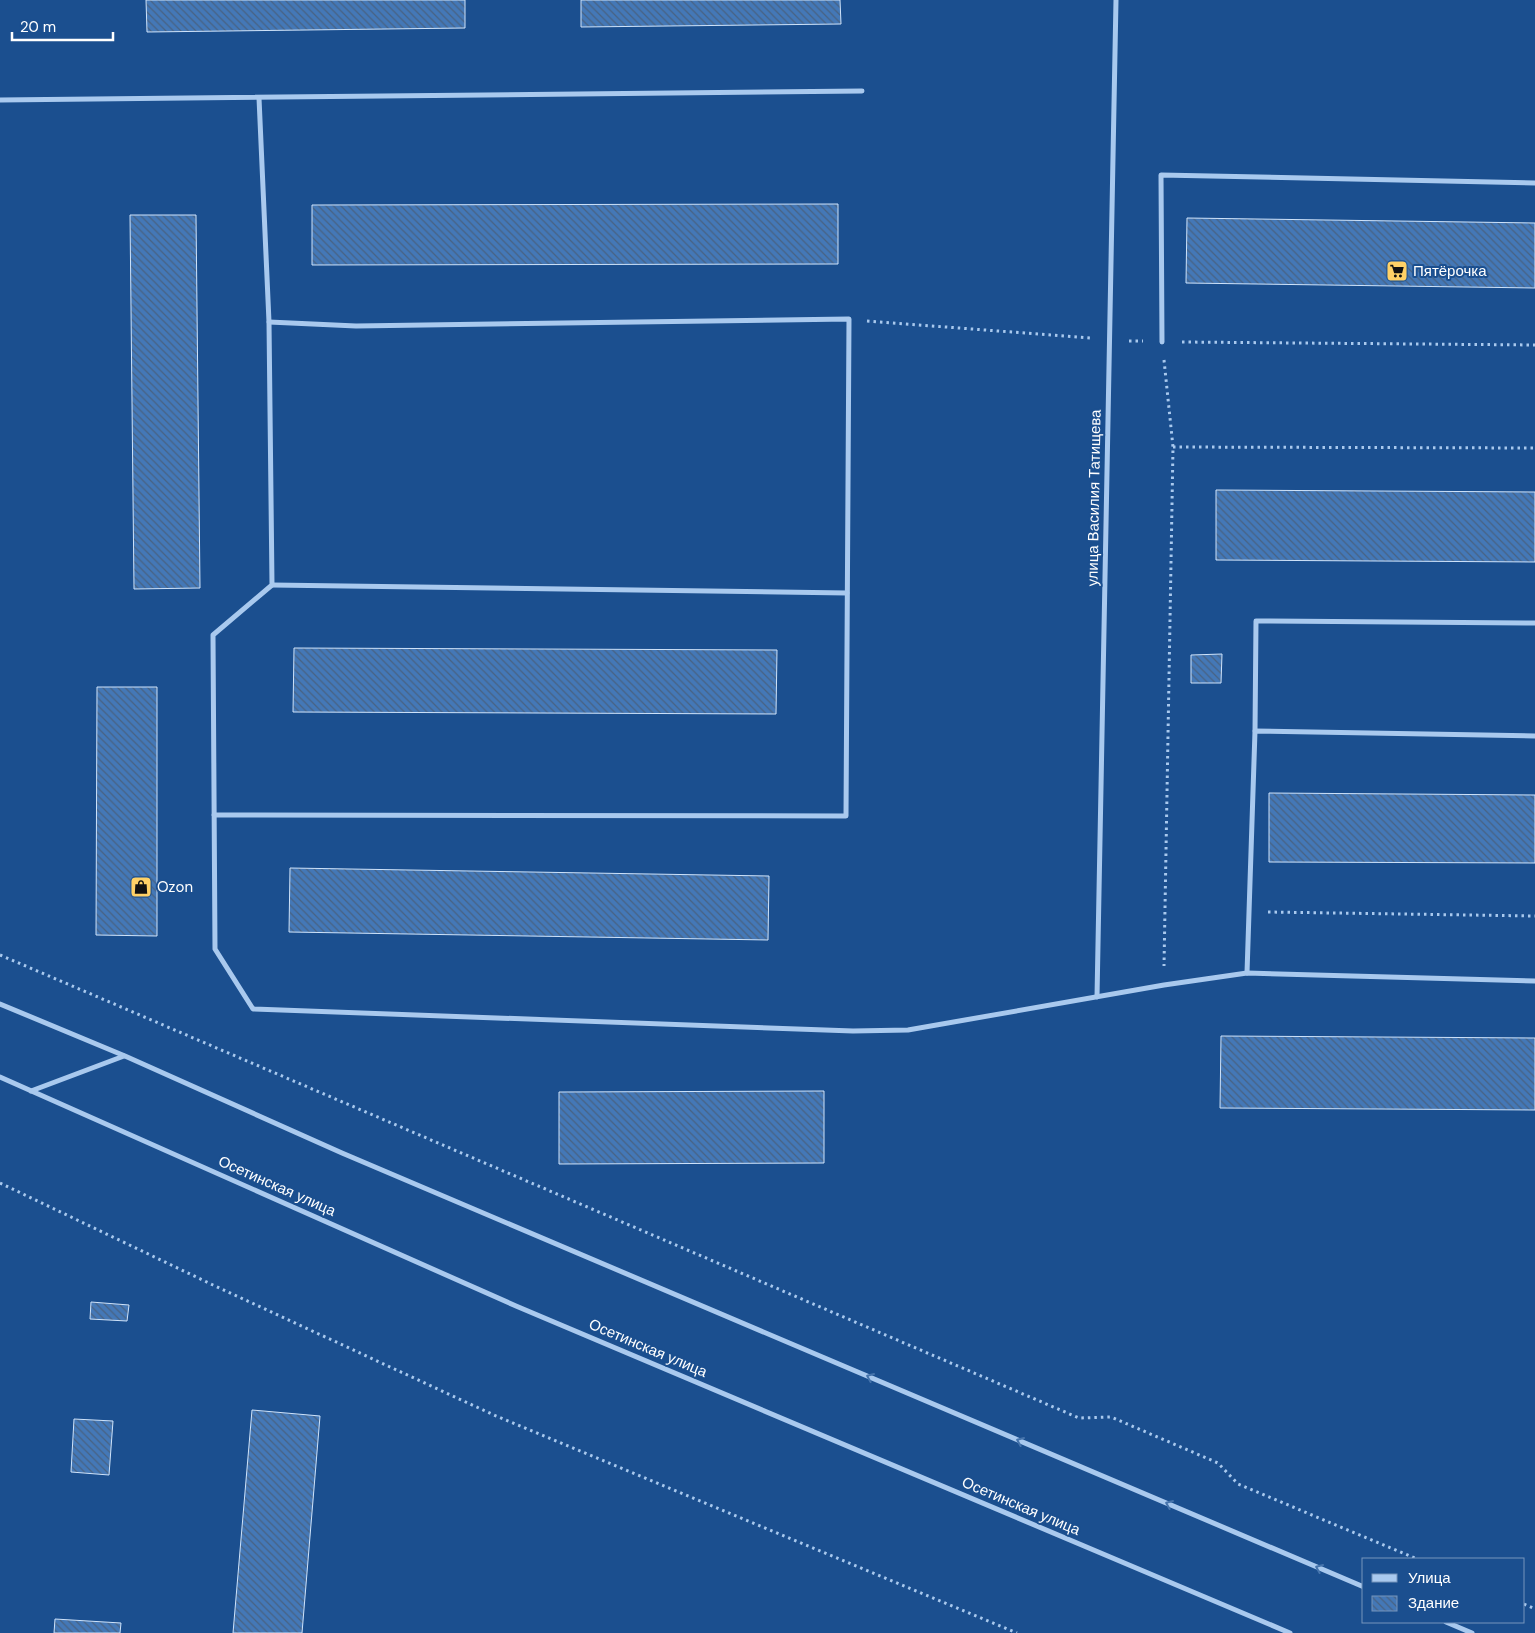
<svg xmlns="http://www.w3.org/2000/svg" width="1535" height="1633" font-family="'DM Sans',sans-serif">
<style>
.building{fill:url(#building-back-hatch);stroke:#cfe3fa}
.lines{fill:none;stroke-linecap:round;stroke-linejoin:round}
.path{stroke:#a9c9ee;stroke-width:3;stroke-dasharray:2.5 4;stroke-linecap:butt}
.street{stroke:#a9c9ee;stroke-width:5}
.oneway{stroke:#4674ac}
.labels{text-anchor:middle;dominant-baseline:central;stroke-width:4;stroke-linejoin:round;paint-order:stroke}
.poi-label{font-size:15px;fill:#fff;stroke:#1b4f8f;text-anchor:start}
.street-label{font-size:15px;fill:#fff;stroke:#1b4f8f}
</style>
<defs>
<pattern id="building-back-hatch" width="6" height="6" patternUnits="userSpaceOnUse" patternTransform="scale(1.25)"><rect width="6" height="6" fill="#4478b7"/><path d="M-1 5l2 2M0 0l6 6M5-1l2 2" fill="none" stroke="#486282"/></pattern>
</defs>
<rect width="100%" height="100%" fill="#1b4f8f"/>
<g class="building">
<path d="M146,0H465V28L147,32Z"/>
<path d="M581,0H840L841,24L581,27Z"/>
<path d="M838,204V264L312,265V205Z"/>
<path d="M130,215H196L200,588L134,589Z"/>
<path d="M1187,218L1535,223V288L1186,283Z"/>
<path d="M1216,490L1535,492V562L1216,560Z"/>
<path d="M294,648L777,650L776,714L293,712Z"/>
<path d="M1222,654L1221,683H1191V655Z"/>
<path d="M97,687H157V936L96,935Z"/>
<path d="M1269,793L1535,795V863L1269,862Z"/>
<path d="M290,868L769,876L768,940L289,932Z"/>
<path d="M1221,1036L1535,1038V1110L1220,1108Z"/>
<path d="M824,1091V1163L559,1164V1092Z"/>
<path d="M91,1302L129,1305L127,1321L90,1319Z"/>
<path d="M252,1410L320,1416L302,1633H233Z"/>
<path d="M74,1419L113,1421L109,1475L71,1472Z"/>
<path d="M55,1619L121,1623L120,1633H54Z"/>
</g>
<g class="lines">
<g class="path">
<path d="M867,321L1090,338"/>
<path d="M1129,341H1143"/>
<path d="M1182,342L1535,345"/>
<path d="M1164,360L1173,447L1164,966"/>
<path d="M1173,447L1535,448"/>
<path d="M1268,912L1535,916"/>
<path d="M0,955L1079,1418L1111,1417L1218,1463L1238,1484L1417,1559"/>
<path d="M0,1183L213,1285L496,1416L1017,1633"/>
<path d="M1524,1604L1535,1609"/>
</g>
<g class="street">
<path d="M259,98L269,322L272,585L213,635L215,949L253,1009L853,1031L908,1030L1164,985L1247,973L1535,981"/>
<path d="M0,100L862,91"/>
<path d="M1162,342L1161,175L1535,183"/>
<path d="M272,585L847,593"/>
<path d="M1255,731L1256,621L1535,623"/>
<path d="M214,815L846,816L849,319L356,326L269,322"/>
<path d="M1247,973L1255,731L1535,736"/>
<path d="M1097,997L1116,0"/>
<path d="M0,1004L125,1056L342,1153L1364,1587"/>
<path d="M0,1077L516,1306L1290,1633"/>
<path d="M31,1091L124,1056"/>
<path d="M1446,1622L1472,1633"/>
</g>
</g>
<defs><path id="oneway-chevron" d="M-2-3.5L2.5 0L-2 3.5" fill="none" stroke-width="1.6" stroke-linecap="round" stroke-linejoin="round" transform="scale(1.25)"/></defs>
<g class="oneway">
<use href="#oneway-chevron" transform="translate(870 1377) rotate(-157)"/>
<use href="#oneway-chevron" transform="translate(1020 1441) rotate(-157)"/>
<use href="#oneway-chevron" transform="translate(1169 1504) rotate(-157)"/>
<use href="#oneway-chevron" transform="translate(1319 1568) rotate(-157)"/>
</g>
<defs>
<g id="supermarket-square" transform="scale(1.125)"><rect x="-9" y="-9" width="18" height="18" rx="4" fill="#ffd166" stroke="#1b4f8f"/><path d="M-6-5.5h2.5l.6 2H6L4.5 2H-2.5L-4.4-4H-6ZM-1.5 3.2a1.3 1.3 0 1 0 .1 0ZM3 3.2a1.3 1.3 0 1 0 .1 0Z" fill="#111"/></g>
<g id="shop-square" transform="scale(1.125)"><rect x="-9" y="-9" width="18" height="18" rx="4" fill="#ffd166" stroke="#1b4f8f"/><path d="M-5-2.5h2.3a2.7 3.5 0 0 1 5.4 0H5L5.5 6h-11ZM-1.5-2.5h3a1.5 2.3 0 0 0-3 0Z" fill="#111"/></g>
</defs>
<g fill-rule="evenodd">
<use href="#supermarket-square" x="1397" y="271"/>
<use href="#shop-square" x="141" y="887"/>
</g>
<g class="labels">
<g class="poi-label">
<text x="1413" y="271">Пятёрочка</text>
<text x="157" y="887">Ozon</text>
</g>
<g class="street-label">
<text transform="translate(1094 498) rotate(-89)">улица Василия Татищева</text>
<text transform="translate(277 1186) rotate(24)">Осетинская улица</text>
<text transform="translate(648 1348) rotate(23)">Осетинская улица</text>
<text transform="translate(1021 1506) rotate(23)">Осетинская улица</text>
</g>
</g>
<rect x="1362" y="1558" width="162" height="65" fill="#1b4f8f" stroke="#7695bc"/>
<rect x="1372" y="1574" width="25" height="8" fill="#a9c9ee" stroke="#7695bc"/>
<text x="1408" y="1583" font-size="15" fill="#ffffff">Улица</text>
<rect x="1372" y="1596" width="25" height="15" fill="url(#building-back-hatch)" stroke="#7695bc"/>
<text x="1408" y="1608" font-size="15" fill="#ffffff">Здание</text>
<path d="M12 32v8h101v-8" fill="none" stroke="#ffffff" stroke-width="2.5"/>
<text x="20" y="32" font-size="15" fill="#ffffff" stroke="#1b4f8f" stroke-width="4" paint-order="stroke">20 m</text>
</svg>
